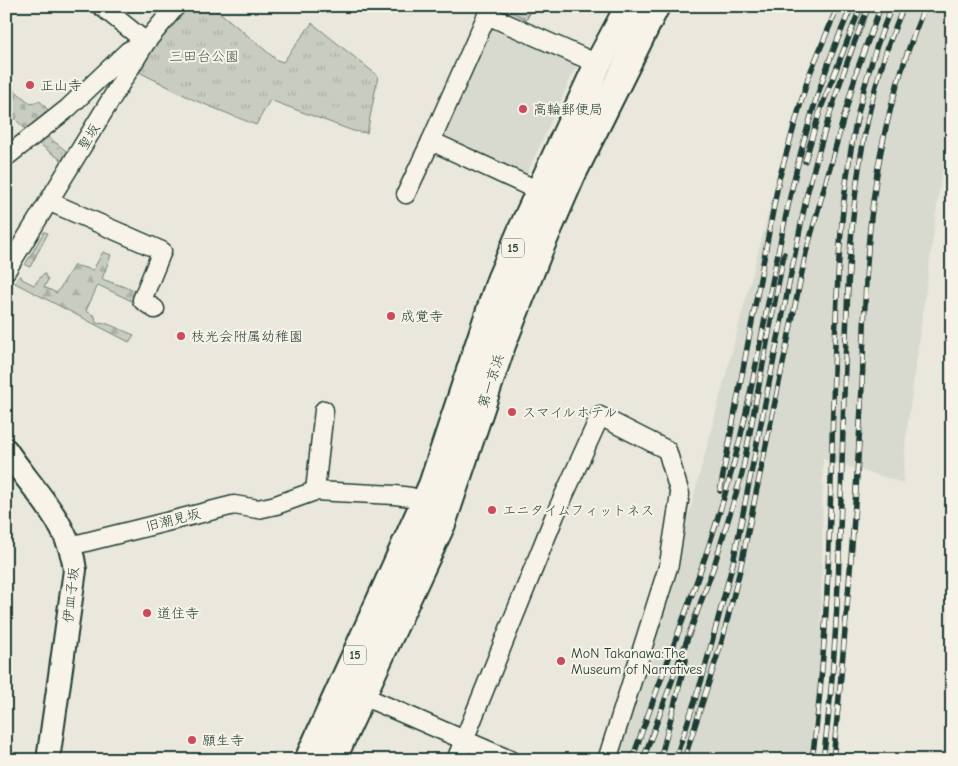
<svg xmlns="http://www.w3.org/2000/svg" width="958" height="766" font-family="'Comic Neue','Klee One',sans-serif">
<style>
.built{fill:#d9dacf}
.grass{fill:url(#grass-dots);stroke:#74847a}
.forest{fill:url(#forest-firs);stroke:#74847a}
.cemetery{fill:url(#cemetery-stones);stroke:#74847a}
.park{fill:url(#park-tufts);stroke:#74847a}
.pitch{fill:#c8ccc1;stroke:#74847a}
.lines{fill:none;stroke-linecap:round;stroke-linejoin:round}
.minor-casing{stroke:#1f3d34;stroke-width:21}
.major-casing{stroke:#1f3d34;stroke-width:26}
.highway-casing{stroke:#1f3d34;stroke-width:30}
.minor{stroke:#f7f3e8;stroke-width:18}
.major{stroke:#f7f3e8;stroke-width:22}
.highway{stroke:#f7f3e8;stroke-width:26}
.rail-casing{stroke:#1f3d34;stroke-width:5.5}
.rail{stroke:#f7f3e8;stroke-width:4;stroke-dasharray:11;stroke-linecap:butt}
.poi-dot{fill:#d1495b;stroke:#f7f3e8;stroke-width:2}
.labels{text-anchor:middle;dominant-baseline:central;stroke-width:4;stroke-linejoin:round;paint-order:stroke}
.shield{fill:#f7f3e8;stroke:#60746a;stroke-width:1}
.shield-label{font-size:12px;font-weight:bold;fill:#1f3d34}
.park-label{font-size:14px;fill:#415a50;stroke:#f7f3e8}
.poi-label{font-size:14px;fill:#1f3d34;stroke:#f7f3e8;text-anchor:start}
.street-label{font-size:14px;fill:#1f3d34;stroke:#f7f3e8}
</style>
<defs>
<pattern id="grass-dots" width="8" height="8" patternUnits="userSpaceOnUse" patternTransform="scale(1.25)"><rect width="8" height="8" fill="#c8ccc1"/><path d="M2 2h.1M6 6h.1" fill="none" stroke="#abb0a6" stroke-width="1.8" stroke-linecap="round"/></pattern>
<pattern id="forest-firs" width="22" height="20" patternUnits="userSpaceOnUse" patternTransform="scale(1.25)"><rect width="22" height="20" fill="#c8ccc1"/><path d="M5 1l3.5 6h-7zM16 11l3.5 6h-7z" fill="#abb0a6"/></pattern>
<pattern id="cemetery-stones" width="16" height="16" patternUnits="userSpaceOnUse" patternTransform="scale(1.25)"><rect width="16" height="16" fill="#c8ccc1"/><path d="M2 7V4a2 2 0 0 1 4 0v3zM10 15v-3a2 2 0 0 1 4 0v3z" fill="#abb0a6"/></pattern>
<pattern id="park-tufts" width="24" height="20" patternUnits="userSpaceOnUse" patternTransform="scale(1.25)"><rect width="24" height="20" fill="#c8ccc1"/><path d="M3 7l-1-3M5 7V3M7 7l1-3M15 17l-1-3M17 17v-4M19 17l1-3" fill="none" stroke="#abb0a6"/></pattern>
</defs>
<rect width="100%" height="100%" fill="#eae8dd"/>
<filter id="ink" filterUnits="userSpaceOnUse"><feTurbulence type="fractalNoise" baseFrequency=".02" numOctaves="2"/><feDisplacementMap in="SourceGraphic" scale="10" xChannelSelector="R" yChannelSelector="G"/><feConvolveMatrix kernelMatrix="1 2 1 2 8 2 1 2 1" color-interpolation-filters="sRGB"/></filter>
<g filter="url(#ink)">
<g class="built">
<path d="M833,6H952V123L941,178L906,437L903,483L823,459L821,659L818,728L814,760H616L655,643L790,131Z"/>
<path d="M487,24L577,65L525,178L437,139Z"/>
</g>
<path class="grass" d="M43,133L69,153L64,162L35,141Z"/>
<g class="forest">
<path d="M44,232L48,233L30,267L25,265Z"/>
<path d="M103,252L111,255L102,279L136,291L142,279L136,303L98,285L86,311L95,316L96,323L108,324L134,335L129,342L15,283L19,276H21L22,279L34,285L44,273L48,280L44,287L57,293L74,265L93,270Z"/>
</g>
<path class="cemetery" d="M13,89L31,104L40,101L48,110L27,131L6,110V95Z"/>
<g class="park">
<path d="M188,6H212L277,60L283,62L312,23L378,76L367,133L353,131L270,100L256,125L194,100L139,72L166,28Z"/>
<path d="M491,6H534L524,24L494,11Z"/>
</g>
<path class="pitch" d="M500,6H533L526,19Z"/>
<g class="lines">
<g class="minor-casing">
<g id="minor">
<path d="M6,157L67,109L128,51L146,42L101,6"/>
<path d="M539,191L431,141L487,15L598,64"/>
<path d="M406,194L431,141"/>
<path d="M50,202L162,251L142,300L155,309"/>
<path d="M6,271L146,42L176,6"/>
<path d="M315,491L324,410"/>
<path d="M70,546L234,505L258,509L276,505L315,491L395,495L411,497L435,505"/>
<path d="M363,696L510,760"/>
<path d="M456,760L555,515L600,416L667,450L680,494L669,564L607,760"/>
</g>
</g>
<g class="major-casing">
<path id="major" d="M6,450C31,488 70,523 75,570L48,760"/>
</g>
<g class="highway-casing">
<g id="highway">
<path d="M308,760L432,485L500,280L522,229L598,64L629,6"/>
<path d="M332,760L442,524L502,345L538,253L572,175L656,6"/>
</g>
</g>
<use href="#minor" class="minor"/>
<use href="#major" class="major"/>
<use href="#highway" class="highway"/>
<g class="rail-casing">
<g id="rail">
<path d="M805,161L821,108L861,6"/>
<path d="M720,491L779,179L808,78L838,6"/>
<path d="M632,760C670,650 717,540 743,426C775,285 790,140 852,6"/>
<path d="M643,760L714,566L742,474L784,254"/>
<path d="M660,760L686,660"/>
<path d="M675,760L702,679L733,563L807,194C824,130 843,67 869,6"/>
<path d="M684,760L722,641L740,570L806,253L857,70L881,6"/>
<path d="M812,760C830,631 830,500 834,370C839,243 841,126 892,6"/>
<path d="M823,760C841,630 840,497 845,366C849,244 853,120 904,6"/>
<path d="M833,760C844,648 854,536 860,424C865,350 863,275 873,202C881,134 899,69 925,6"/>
</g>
</g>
<use href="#rail" class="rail"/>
</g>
</g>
<g class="poi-dot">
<circle cx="30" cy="85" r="5"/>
<circle cx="523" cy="109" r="5"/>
<circle cx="391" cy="316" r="5"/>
<circle cx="181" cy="336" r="5"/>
<circle cx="512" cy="412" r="5"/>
<circle cx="492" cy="510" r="5"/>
<circle cx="147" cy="613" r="5"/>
<circle cx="561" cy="661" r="5"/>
<circle cx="192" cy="740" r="5"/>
</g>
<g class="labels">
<g class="shield">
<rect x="502" y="238.5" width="22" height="19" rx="4"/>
<rect x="344" y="645.5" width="22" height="19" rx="4"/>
</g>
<g class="shield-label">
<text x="513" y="248">15</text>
<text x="355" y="655">15</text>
</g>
<g class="park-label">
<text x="204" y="56">三田台公園</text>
</g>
<g class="poi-label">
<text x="40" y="85">正山寺</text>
<text x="533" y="109">高輪郵便局</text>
<text x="401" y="316">成覚寺</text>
<text x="191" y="336">枝光会附属幼稚園</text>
<text x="522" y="412">スマイルホテル</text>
<text x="502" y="510">エニタイムフィットネス</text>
<text x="157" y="613">道住寺</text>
<text x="571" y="653">MoN Takanawa:The<tspan x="571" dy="16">Museum of Narratives</tspan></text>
<text x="202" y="740">願生寺</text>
</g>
<g class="street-label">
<text transform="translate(89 137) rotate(-59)">聖坂</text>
<text transform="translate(491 381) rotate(-72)">第一京浜</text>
<text transform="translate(173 520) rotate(-14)">旧潮見坂</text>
<text transform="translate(71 595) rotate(-84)">伊皿子坂</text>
</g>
</g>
<rect width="958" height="766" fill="none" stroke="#f7f3e8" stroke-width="25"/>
<rect x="12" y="12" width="933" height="741" fill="none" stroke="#1f3d34" stroke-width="2" filter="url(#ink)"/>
</svg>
